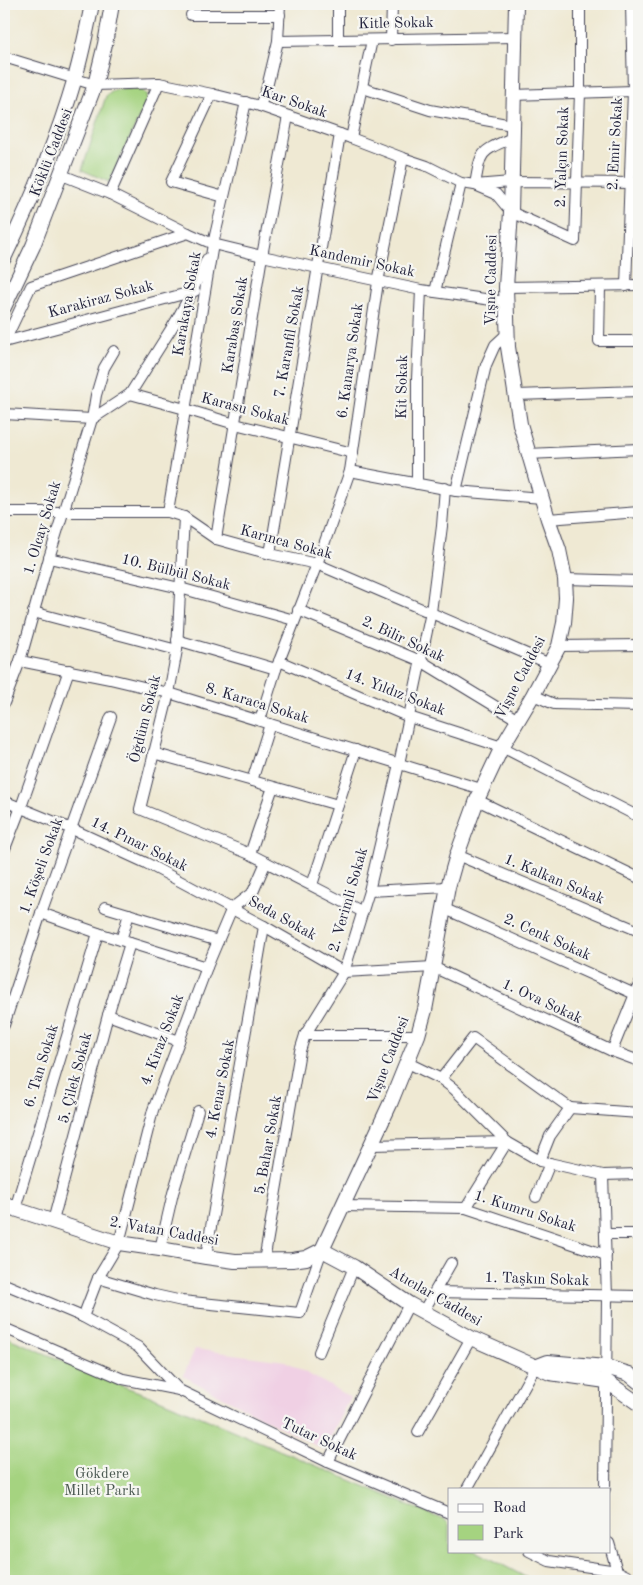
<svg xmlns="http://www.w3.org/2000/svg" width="643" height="1585" font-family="'Old Standard TT',serif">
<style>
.built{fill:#f0d0e4}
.green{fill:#a5d380;stroke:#647a5e}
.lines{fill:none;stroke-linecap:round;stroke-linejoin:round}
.street-casing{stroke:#414052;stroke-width:12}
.secondary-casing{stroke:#414052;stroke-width:16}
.street{stroke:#fff;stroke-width:10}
.secondary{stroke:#fff;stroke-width:14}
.labels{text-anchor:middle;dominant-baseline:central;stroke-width:4.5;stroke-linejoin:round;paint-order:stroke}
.street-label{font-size:15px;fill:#22223b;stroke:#f6f6f2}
.park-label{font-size:15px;fill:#495750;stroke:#f6f6f2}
</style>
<rect width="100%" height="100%" fill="#f6f6f2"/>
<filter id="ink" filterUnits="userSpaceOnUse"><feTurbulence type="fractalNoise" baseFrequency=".02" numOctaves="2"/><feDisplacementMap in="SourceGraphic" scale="10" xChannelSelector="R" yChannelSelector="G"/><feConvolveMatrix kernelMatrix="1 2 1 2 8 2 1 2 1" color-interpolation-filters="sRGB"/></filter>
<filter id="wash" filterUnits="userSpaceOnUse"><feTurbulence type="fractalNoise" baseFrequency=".0096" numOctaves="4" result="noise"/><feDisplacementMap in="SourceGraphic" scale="20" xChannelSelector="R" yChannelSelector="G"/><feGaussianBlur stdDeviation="1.12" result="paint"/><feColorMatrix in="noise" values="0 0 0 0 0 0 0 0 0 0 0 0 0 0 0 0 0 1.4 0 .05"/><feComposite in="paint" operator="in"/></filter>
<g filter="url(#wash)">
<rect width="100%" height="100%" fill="#efe9d3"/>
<path class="built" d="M195,1349L285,1361L350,1397L324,1450L183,1376Z"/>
<g class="green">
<path d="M120,89H140L146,94L147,101L109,182L82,170L106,96L113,91Z"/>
<path d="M4,1336L117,1384L159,1399L446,1521L449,1524V1551H476L533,1581H4Z"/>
</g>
</g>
<g filter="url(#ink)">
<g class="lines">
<g class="street-casing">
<g id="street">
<path d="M191,15H280"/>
<path d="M338,40V4"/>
<path d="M391,40L392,4"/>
<path d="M278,41L516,37"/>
<path d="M4,57L95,85L159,83L212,94L260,106L351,138L403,158L427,166L461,183L475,185L496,194L511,212L575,241L580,92V4"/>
<path d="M363,88L430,110L512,125"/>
<path d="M212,94L171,182L224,197"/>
<path d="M513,95L633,91"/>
<path d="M260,106L267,87L278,41L280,4"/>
<path d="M351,138L372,40"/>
<path d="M512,138C480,152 481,150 475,185L511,182L639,183"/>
<path d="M62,175L110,194L188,233L213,244L262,256L421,290L506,302"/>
<path d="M110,194L159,83"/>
<path d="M600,286L599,341H639"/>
<path d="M626,286L633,91L631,4"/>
<path d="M506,287L639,285"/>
<path d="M435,292L461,183"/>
<path d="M4,342L195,291"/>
<path d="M4,343L31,286L188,233"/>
<path d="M130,394L185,409L235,424L353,453"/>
<path d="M516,395L639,391"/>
<path d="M4,414L92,419"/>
<path d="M92,419L130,394L176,321L192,292L207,259"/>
<path d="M528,454L639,449"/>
<path d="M350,471L456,491L542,498"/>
<path d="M417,484V379L421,290"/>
<path d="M456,491L486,365L495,345L508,333"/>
<path d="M4,512H168L184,517L216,539L270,554L317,564L550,664"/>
<path d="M168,512L213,244L246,102"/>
<path d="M184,517L177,650L169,693L140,809L250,854L363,912"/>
<path d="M548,519L639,512"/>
<path d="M216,539L262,256L288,116"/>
<path d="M270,554L340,134"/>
<path d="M49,558L180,588L294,620"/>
<path d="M565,579L639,581"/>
<path d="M298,610L421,661L518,720"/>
<path d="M33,612L177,650"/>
<path d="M177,640L276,669"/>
<path d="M559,646L639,645"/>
<path d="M20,661L110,679L169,693L481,789"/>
<path d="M279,661L409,717L502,747L639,817"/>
<path d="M533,695L554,704L639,706"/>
<path d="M4,703L20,661L49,558L92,419L96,395L104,368L114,351"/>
<path d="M260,720L276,669L317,564L350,471L378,282L403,158"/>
<path d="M153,753L338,805"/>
<path d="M252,781L270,724"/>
<path d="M477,800L639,878"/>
<path d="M4,801L72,829L146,863L264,926L344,972L433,967L612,1051L639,1061"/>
<path d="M4,851L21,807L69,670"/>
<path d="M250,854L273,787"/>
<path d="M457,855L639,931"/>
<path d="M312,885L356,750"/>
<path d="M369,891L448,887"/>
<path d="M105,907L218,941"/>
<path d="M443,908L639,996"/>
<path d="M41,913L98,933L207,967"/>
<path d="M121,940L129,914"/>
<path d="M108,1015L179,1041"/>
<path d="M4,1025L41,913L111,717"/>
<path d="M305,1035H418"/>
<path d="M612,1051L639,984"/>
<path d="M408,1063L441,1079L454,1089L507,1142L540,1161L603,1175L639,1174"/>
<path d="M441,1079L473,1038L570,1108"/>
<path d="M570,1108L639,1113"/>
<path d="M371,1145L507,1142"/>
<path d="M540,1161L550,1136L570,1108"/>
<path d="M603,1175L607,1297L605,1489"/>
<path d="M536,1197L550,1163"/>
<path d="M342,1206L466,1208L606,1255"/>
<path d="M466,1208L507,1142"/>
<path d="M15,1209L98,933"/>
<path d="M53,1221L108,1015L130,943"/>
<path d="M605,1234H639"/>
<path d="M160,1249L173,1193L198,1111"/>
<path d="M206,1257C224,1146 246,1036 264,926"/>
<path d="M264,1261L300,1051L305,1035L344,972L369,891L399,764L431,612L442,526L445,488"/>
<path d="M98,1278L155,1295L182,1301L300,1313L322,1250"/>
<path d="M7,1285L83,1317"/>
<path d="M435,1292L639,1296"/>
<path d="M423,1312L451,1263"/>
<path d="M4,1328L123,1379L179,1390L328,1462L449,1513"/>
<path d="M319,1352L354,1267"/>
<path d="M179,1390L138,1347L83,1317L98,1278L119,1243L153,1110L207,967L232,908L253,892L266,862"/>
<path d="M418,1432L471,1338"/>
<path d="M328,1462L409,1304"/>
<path d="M467,1489L535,1367"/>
<path d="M609,1543L617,1571"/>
<path d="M529,1551L549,1561L617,1571L637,1581"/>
</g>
</g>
<g class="secondary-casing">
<g id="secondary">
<path d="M4,258C32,200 57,140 75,78C82,54 87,29 92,4"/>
<path d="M4,307L33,246L95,85L105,44L112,4"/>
<path d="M4,1203L15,1209L119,1243L160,1249L206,1257L235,1261L292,1260L306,1258L322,1250"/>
<path d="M322,1250L390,1104L418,1035L425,1010L448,887L457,855L477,800L502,747L533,695L559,646L564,623L566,598L565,579L559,550L548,519L520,424L508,347L506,287L511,212L516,4"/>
<path d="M322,1250L354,1267L409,1304L471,1338L550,1373L606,1381L639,1404"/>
<path d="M535,1367L548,1362L606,1367L629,1374L639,1382"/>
</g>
</g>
<use href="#street" class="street"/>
<use href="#secondary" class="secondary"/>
</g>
</g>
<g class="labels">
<g class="street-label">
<text transform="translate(396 24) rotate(-1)">Kitle Sokak</text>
<text transform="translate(294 103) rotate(19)">Kar Sokak</text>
<text transform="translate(616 144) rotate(-87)">2. Emir Sokak</text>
<text transform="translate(52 153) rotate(-69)">Köklü Caddesi</text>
<text transform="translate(563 157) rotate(-88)">2. Yalçın Sokak</text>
<text transform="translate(362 262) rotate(12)">Kandemir Sokak</text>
<text transform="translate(492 280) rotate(-89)">Vişne Caddesi</text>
<text transform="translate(101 300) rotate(-15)">Karakiraz Sokak</text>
<text transform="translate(188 304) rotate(-80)">Karakaya Sokak</text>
<text transform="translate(236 325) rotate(-81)">Karabaş Sokak</text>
<text transform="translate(290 342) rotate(-80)">7. Karanfil Sokak</text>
<text transform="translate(351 361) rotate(-82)">6. Kanarya Sokak</text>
<text transform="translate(403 387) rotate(-89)">Kit Sokak</text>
<text transform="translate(245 410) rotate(15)">Karasu Sokak</text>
<text transform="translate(43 528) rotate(-73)">1. Olcay Sokak</text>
<text transform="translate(286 543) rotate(15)">Karınca Sokak</text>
<text transform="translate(176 573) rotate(14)">10. Bülbül Sokak</text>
<text transform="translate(403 640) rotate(25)">2. Bilir Sokak</text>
<text transform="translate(521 678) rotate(-62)">Vişne Caddesi</text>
<text transform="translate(395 693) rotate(21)">14. Yıldız Sokak</text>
<text transform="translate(257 704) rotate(17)">8. Karaca Sokak</text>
<text transform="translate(146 719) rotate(-76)">Öğdüm Sokak</text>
<text transform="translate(139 845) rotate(26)">14. Pınar Sokak</text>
<text transform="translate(42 866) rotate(-70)">1. Köşeli Sokak</text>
<text transform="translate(554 880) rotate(23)">1. Kalkan Sokak</text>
<text transform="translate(349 900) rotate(-74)">2. Verimli Sokak</text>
<text transform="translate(282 919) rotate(29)">Seda Sokak</text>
<text transform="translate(547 938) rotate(24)">2. Cenk Sokak</text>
<text transform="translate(542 1002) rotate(25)">1. Ova Sokak</text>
<text transform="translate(163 1040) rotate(-69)">4. Kiraz Sokak</text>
<text transform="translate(389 1060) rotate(-69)">Vişne Caddesi</text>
<text transform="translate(42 1066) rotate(-73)">6. Tan Sokak</text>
<text transform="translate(76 1078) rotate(-75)">5. Çilek Sokak</text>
<text transform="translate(221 1089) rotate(-79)">4. Kenar Sokak</text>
<text transform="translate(269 1145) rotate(-80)">5. Bahar Sokak</text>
<text transform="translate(525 1212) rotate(18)">1. Kumru Sokak</text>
<text transform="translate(164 1232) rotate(10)">2. Vatan Caddesi</text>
<text transform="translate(537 1280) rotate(2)">1. Taşkın Sokak</text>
<text transform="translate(435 1297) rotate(30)">Atıcılar Caddesi</text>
<text transform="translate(319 1440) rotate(25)">Tutar Sokak</text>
</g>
<g class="park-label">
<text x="102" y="1474">Gökdere<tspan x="102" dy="17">Millet Parkı</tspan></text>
</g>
</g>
<rect width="643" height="1585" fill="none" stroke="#f6f6f2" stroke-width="20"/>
<rect x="448" y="1488" width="162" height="65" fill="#f6f6f2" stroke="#a1a1a9"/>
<rect x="458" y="1504" width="25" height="8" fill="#ffffff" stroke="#a1a1a9"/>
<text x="493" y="1512" font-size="15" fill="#22223b">Road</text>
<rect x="458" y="1525" width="25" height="15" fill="#a5d380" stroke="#a1a1a9"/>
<text x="493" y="1538" font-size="15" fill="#22223b">Park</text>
</svg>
